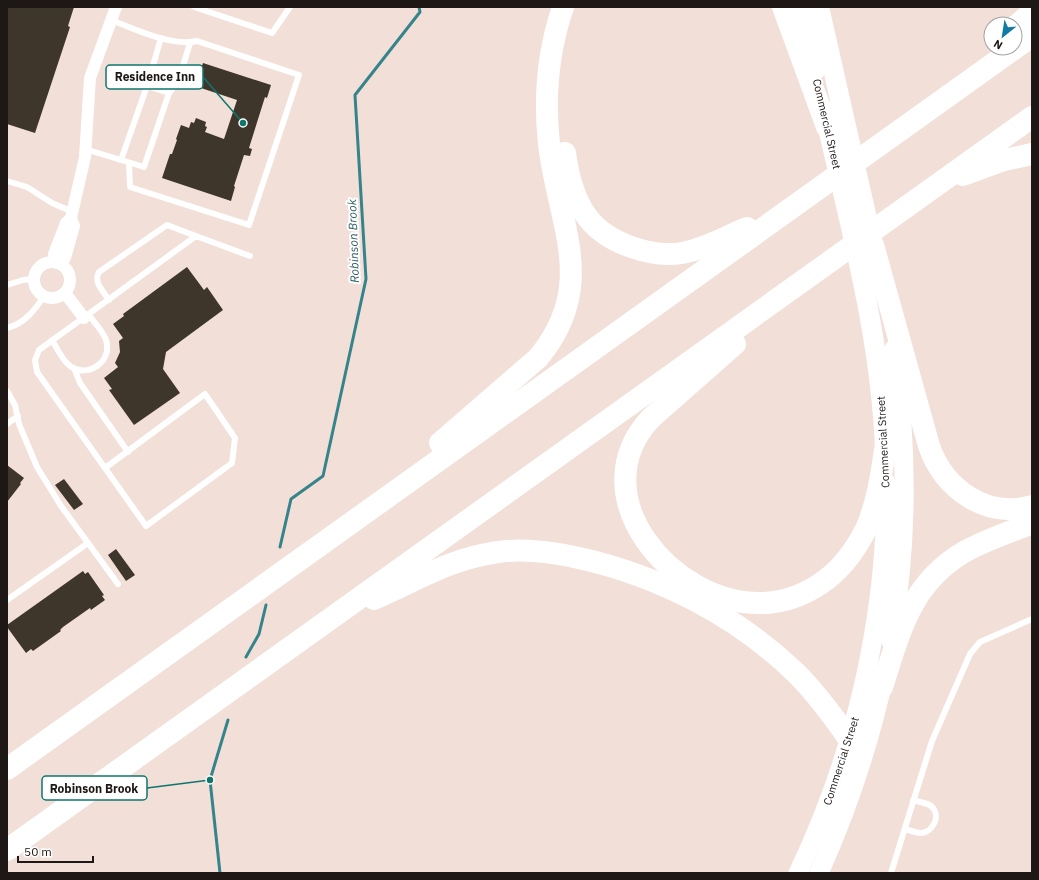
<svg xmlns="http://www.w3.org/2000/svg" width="1039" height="880" font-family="'IBM Plex Sans',sans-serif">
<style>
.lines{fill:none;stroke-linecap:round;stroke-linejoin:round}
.stream{stroke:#36848b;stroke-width:3}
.building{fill:#3e362b}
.service{stroke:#fff;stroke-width:6}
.minor{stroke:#fff;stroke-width:12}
.primary{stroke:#fff;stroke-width:19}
.trunk{stroke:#fff;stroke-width:20}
.motorway{stroke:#fff;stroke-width:22}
.labels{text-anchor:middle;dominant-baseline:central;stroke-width:4;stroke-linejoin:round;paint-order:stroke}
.street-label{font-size:11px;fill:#1d1715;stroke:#fff}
.water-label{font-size:12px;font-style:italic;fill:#2c5c61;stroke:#fff}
.leader{fill:none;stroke:#0f766e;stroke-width:1.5}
.callout-dot{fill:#0f766e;stroke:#fff;stroke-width:1.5}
.callout{fill:#fff;stroke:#0f766e;stroke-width:1.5}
.callout-label{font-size:12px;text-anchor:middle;font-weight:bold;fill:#1d1715}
</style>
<rect width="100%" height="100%" fill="#f1dfd8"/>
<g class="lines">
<g class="stream">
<path d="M280,547L291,499L323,476L366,279L355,95L420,12L419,7"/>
<path d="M246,657L259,634L266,605"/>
<path d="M220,873L210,780L228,720"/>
</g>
</g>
<g class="building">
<path d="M7,7H74L68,26L70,27L35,133L7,124Z"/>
<path d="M203,63L271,85L267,98L265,97L249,148L252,149L250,156L244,155L234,186L235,187L231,201L162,178L170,154H172L177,140L176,139L181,125L189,128L191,122L194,123L196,118L206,122L205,126L207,127L205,132L224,139L237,100L195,86Z"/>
<path d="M187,267L204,290L207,287L223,310L166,352L163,369L180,393L134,425L109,390L112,389L104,378L118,367L115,363L120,352L119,341L123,338L113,324L124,316L123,314Z"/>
<path d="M7,465L24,478L20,483L21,484L7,502Z"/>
<path d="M64,479L83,504L74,510L55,485Z"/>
<path d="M116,549L135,575L126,581L108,555Z"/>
<path d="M83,571L85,574L88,572L104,595L102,596L105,600L91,610L90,608L63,627L60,630L61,631L33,651L31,649L26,653L7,627V625Z"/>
</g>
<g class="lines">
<g class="service">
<path d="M194,7L272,33L290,7"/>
<path d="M111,20C135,29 171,47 197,41L299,75L249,225L130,187L129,163"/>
<path d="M147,86L169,93"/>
<path d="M85,149L144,167L169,93L178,82L190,43"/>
<path d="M121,160L147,86L161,38"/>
<path d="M7,181L27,187L52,203L73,212"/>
<path d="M7,285L23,280L34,279"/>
<path d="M109,300C103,291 93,282 99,272L167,225L196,236"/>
<path d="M7,328C24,324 35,310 44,296"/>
<path d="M52,340C57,348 62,360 70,366C88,379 113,361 106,340C103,331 94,322 88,314"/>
<path d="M74,368L80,383L128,452"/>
<path d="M7,391L15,405L19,424L37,467L61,506L118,584"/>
<path d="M7,424L18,416"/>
<path d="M105,468L205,394L235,438L232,463L146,526L37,372L35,360L39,350L196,236L250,256"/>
<path d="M7,600L88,543"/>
<path d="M905,829C909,830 915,833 920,833C933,833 942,815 931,806C927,803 919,802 913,800"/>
<path d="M891,873L932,741L970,654L980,642L1032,619"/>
</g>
<g class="minor">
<path d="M58,260L65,258L74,226L71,218L85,157L90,78L116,7"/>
<circle cx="52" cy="280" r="18"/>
<path d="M57,263L58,260L54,254L66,223L71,218"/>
<path d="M65,293L84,318"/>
</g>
<g class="primary">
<path d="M891,641C908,545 908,446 894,349"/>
<path d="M798,873C856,752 887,616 886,482"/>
<path d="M819,873C848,809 870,742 885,673"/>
</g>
<g class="trunk">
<path d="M800,7L815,71"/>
<path d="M819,7L873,245"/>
<path d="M824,110C849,223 881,335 885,450"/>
</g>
<g class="motorway">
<path d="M783,7L827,127"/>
<path d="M1015,27L1032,12"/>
<path d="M565,153C568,175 574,200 588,218C607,243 651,258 682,253C705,249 725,237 747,228"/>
<path d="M963,175L1004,160L1032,154"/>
<path d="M873,245L929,446C944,489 986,519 1032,506"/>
<path d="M735,344L651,418C579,495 672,604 760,603C782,603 802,596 820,584C840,571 855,551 866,529C877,504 881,477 885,450"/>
<path d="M440,443L538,358C599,285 558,224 549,144C544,98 548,51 563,7"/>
<path d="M374,599C418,580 449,559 498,552C525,548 552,552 579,558C660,576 737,616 796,673C816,693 833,716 849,739"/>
<path d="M882,687C900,632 910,584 964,552C985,540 1010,532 1032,523"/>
<path d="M7,769L1032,36"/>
<path d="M7,850L1032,117"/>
</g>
</g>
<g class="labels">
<g class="street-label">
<text transform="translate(827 124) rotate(77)">Commercial Street</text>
<text transform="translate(883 442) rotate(-93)">Commercial Street</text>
<text transform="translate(841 761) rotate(-72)">Commercial Street</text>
</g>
<g class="water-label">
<text transform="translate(353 241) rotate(-92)">Robinson Brook</text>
</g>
</g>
<path class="leader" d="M243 123L203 77M210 780L147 788"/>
<g class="callout-dot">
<circle cx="243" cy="123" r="4"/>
<circle cx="210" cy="780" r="4"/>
</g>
<g class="callout">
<rect x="106" y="65" width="97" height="24" rx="4"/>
<rect x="42" y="776" width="105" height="24" rx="4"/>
</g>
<g class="callout-label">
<text x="155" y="81">Residence Inn</text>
<text x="94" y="793">Robinson Brook</text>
</g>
<rect width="1039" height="880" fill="none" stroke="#1d1715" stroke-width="16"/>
<g transform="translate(1003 36) rotate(210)"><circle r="19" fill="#ffffff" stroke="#a5a2a1"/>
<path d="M0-3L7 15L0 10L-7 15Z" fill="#117ba5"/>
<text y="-6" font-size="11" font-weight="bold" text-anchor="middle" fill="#1d1715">N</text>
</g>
<path d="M18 856v6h75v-6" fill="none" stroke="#1d1715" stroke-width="2"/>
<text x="24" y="856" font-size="12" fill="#1d1715" stroke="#ffffff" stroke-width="3" paint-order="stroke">50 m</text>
</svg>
